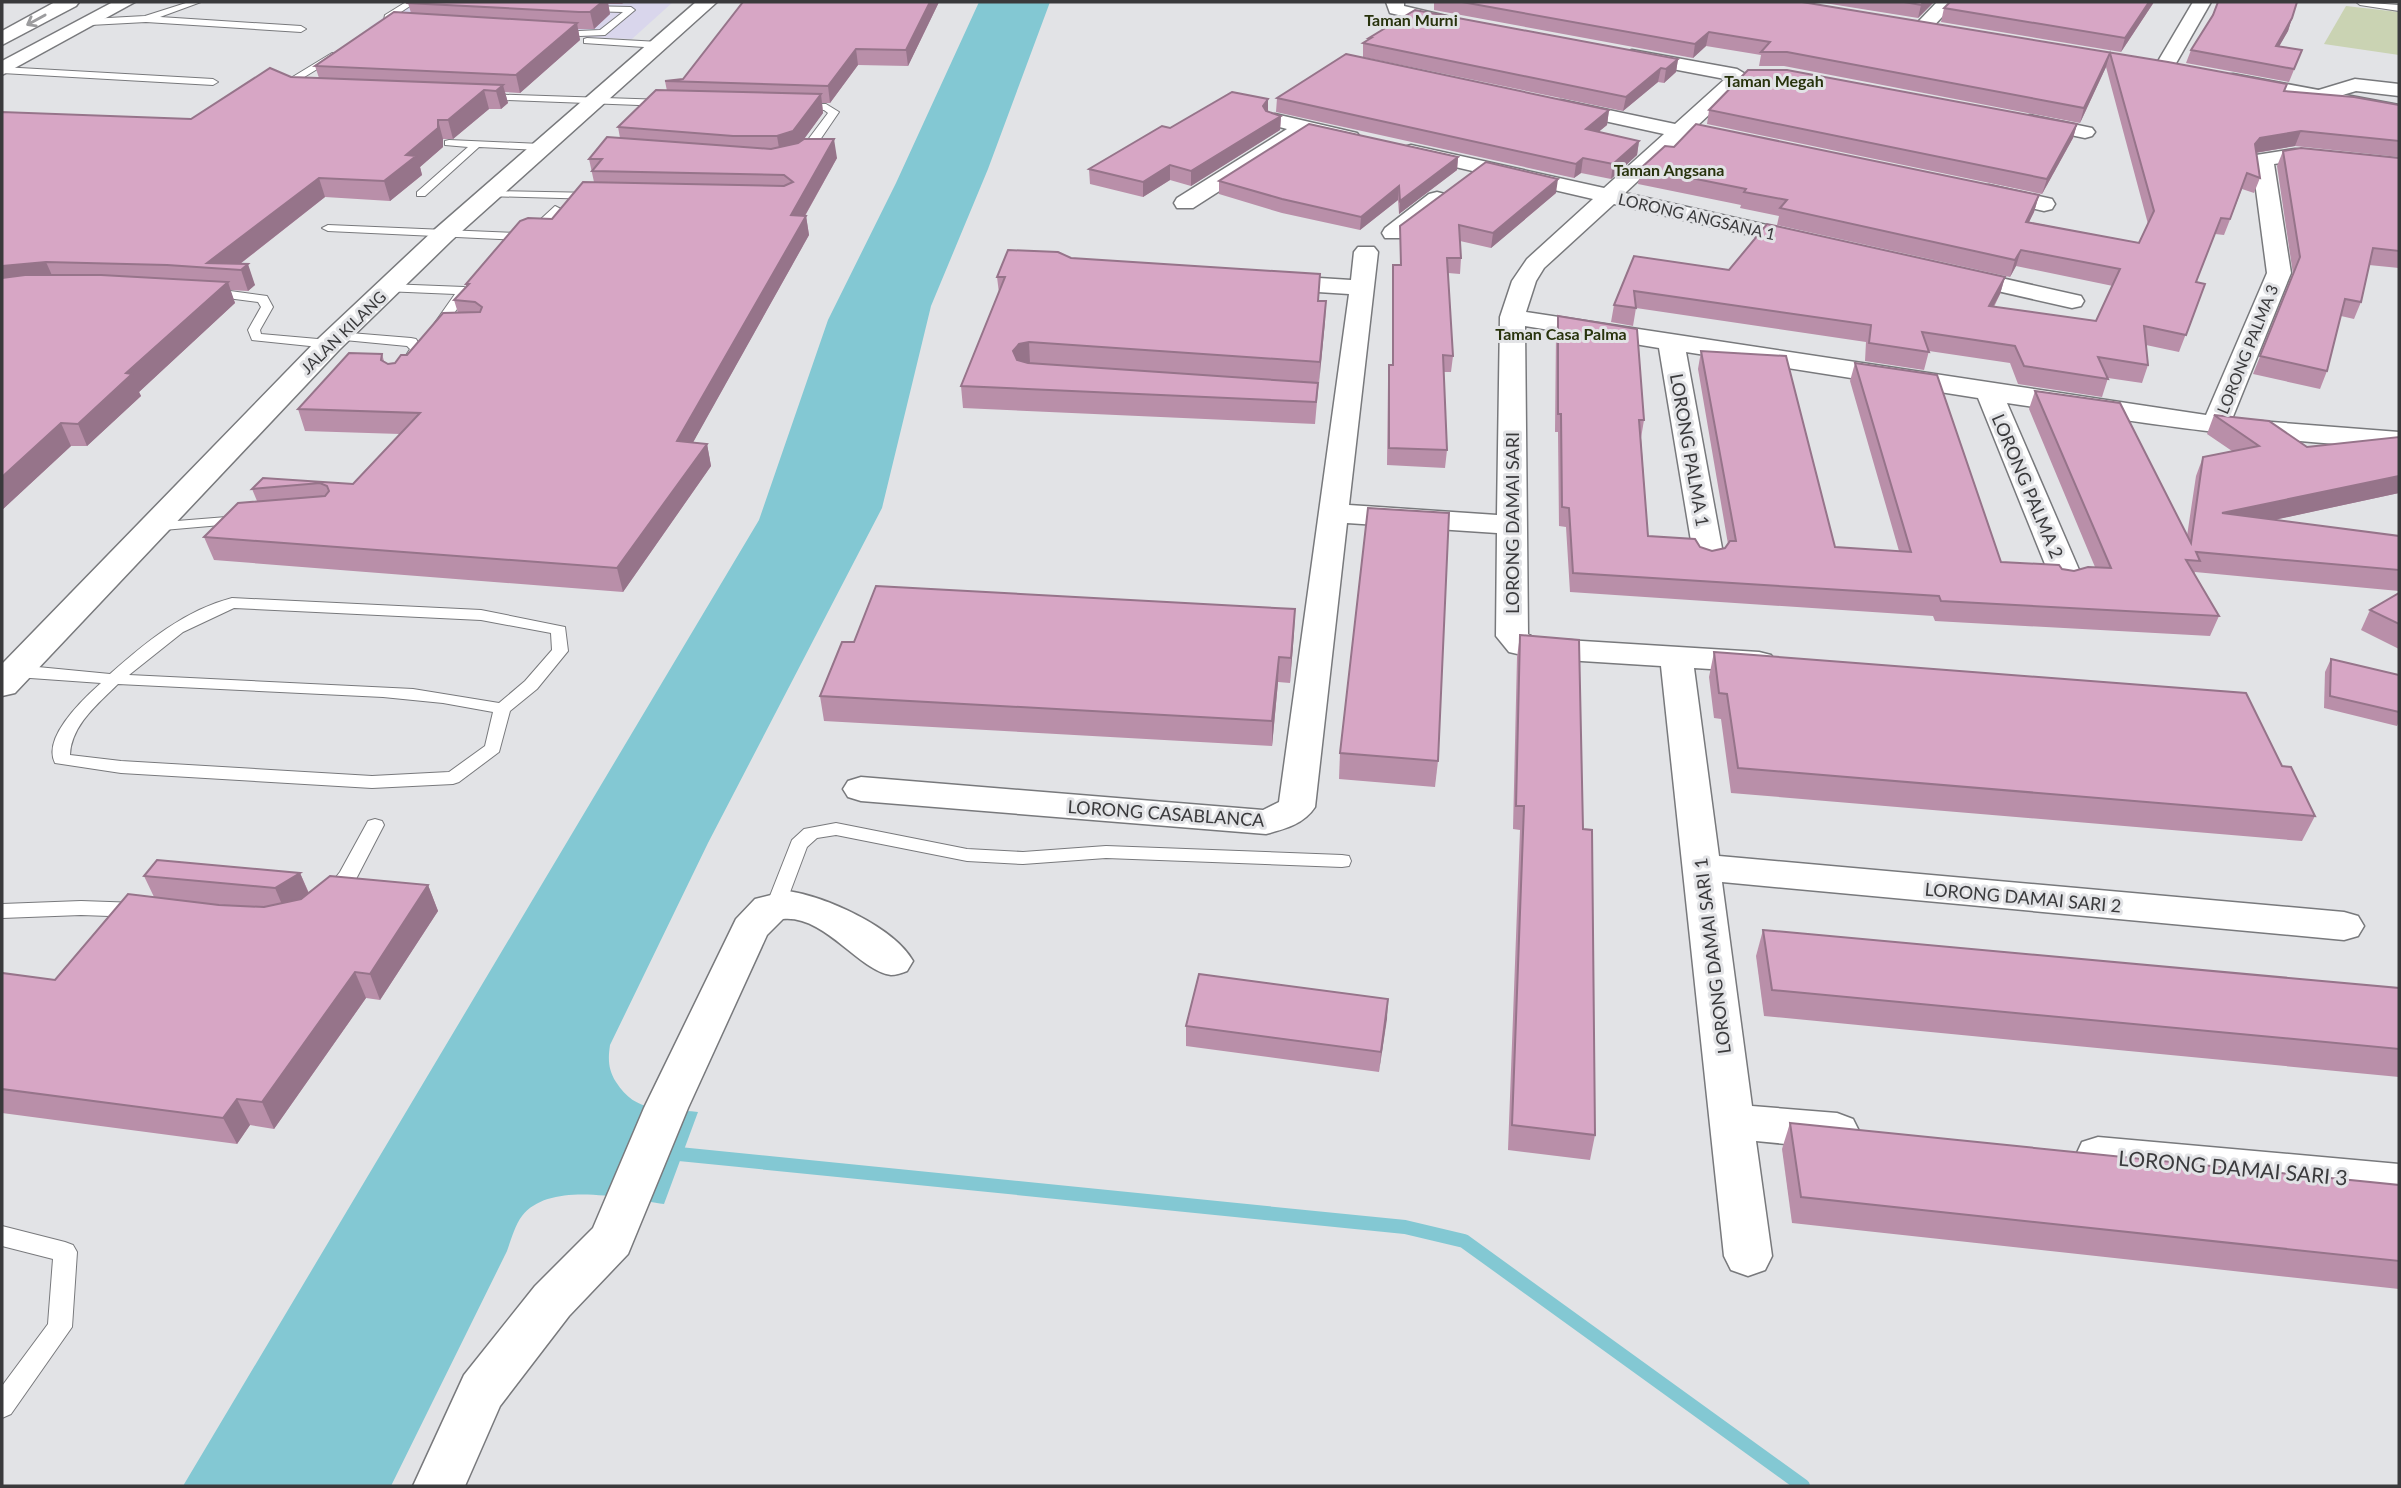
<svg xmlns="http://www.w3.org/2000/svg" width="2401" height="1488" font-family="Lato,sans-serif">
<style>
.industrial{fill:#d9d6ec}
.green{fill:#cad3b3}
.water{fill:#83c8d3}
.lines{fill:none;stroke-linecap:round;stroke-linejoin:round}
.stream{stroke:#83c8d3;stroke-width:14}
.lane-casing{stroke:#78797c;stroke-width:2}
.street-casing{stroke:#78797c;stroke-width:3}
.secondary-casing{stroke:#78797c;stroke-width:3}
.highway-casing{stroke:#78797c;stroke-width:3}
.lane{fill:#fff;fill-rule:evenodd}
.street{fill:#fff;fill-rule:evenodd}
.secondary{fill:#fff;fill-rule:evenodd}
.highway{fill:#fff;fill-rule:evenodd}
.wall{fill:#b98fa9}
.shaded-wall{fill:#96748a}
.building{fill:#d7a6c5;stroke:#96748a;stroke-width:2}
.oneway{stroke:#9c9c9e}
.labels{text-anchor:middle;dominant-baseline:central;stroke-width:6;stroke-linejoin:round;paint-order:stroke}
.far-neighbourhood-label{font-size:16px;font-weight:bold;fill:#28330d;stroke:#e2e3e6}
.far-street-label{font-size:16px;fill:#3a3a3c;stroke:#e2e3e6}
.street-label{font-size:18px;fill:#3a3a3c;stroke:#e2e3e6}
.near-street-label{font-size:21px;fill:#3a3a3c;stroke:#e2e3e6}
</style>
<rect width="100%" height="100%" fill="#e2e3e6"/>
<path class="industrial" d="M407,2H673L632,39L368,28Z"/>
<path class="green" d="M2346,6L2399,12V55L2324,44Z"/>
<path class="water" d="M979,2H1050L988,169L931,306L882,508L708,843L610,1045C608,1059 608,1069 616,1082C636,1114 663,1108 698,1112L664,1204C625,1199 550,1180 522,1216C515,1225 511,1240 507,1251L391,1486H183L759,520L828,320L896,183Z"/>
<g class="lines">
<path class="stream" d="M669,1153L1405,1227L1464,1241L1803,1486"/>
<g class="lane-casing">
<g id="lane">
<path d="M189,2H201L160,17L301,26L306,29L301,32L146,22L90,25L86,22L90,19L145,16Z"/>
<path d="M406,2H416L392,18L389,25H383L385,15Z"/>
<path d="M2356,2L2399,5V11L2360,5Z"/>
<path d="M584,6L631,7L635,10L605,35L554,37V33L557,32L600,30L623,12L587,11L584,10Z"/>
<path d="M587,38L659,42L664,45L659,48L584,43V39Z"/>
<path d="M332,53L340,55L293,84L298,86V90H292L281,84Z"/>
<path d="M2,67L213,79L218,82L213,85L2,73Z"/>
<path d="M483,94L665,100L670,103L665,106L480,99V95Z"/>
<path d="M794,104H826L839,112L809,156L800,160L795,157L828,113L824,110L794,108Z"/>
<path d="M449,140L541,144L546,147L541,150L479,147L425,196H417V192L468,147L445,145V141Z"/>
<path d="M490,191L595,193L601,196L595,199L486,196L484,194Z"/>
<path d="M555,206L561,209L537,234L519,240L328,231L322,228L328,225L518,233L529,230Z"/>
<path d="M388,284L464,287L470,291L447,323L454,328L448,332L434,324L455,294L384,291L382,288Z"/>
<path d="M208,288L267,296L273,307L260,330L261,334L329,340L335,344L329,348L252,340L248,330L261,307L258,302L204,295V289Z"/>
<path d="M338,332L411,338L416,339L423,349L412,368L407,369L400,365L410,349L407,346L334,339V333Z"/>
<path d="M239,516L246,520L244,523L152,531L145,527L152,523Z"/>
<path d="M232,598L481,610L565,627L568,651L537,689L510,711L499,752L459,782L453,784L372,788L121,773L55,763C42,738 83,699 101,683L2,676V666L17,665L110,674C146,642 185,610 232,598ZM234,608L481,620L551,633L552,650L525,681L499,703L413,689L129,675L183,632ZM118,684L383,697L443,703L493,712L485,746L449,772L372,776L121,761L70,755C71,725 99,703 118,684Z"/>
<path d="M375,819L382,821L384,825L355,881L338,901H324L321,896L340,872L368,821Z"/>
<path d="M836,823L967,849L1023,852L1106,846L1342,855L1349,856L1351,861L1349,866L1342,867L1106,858L1023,864L967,861L836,835L817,838L807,847L783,911H769L766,906L792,840L804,829Z"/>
<path d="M81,901L138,903L145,905L148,910L145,915L138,917L81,915L2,918V904Z"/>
<path d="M2,1226L65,1242L73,1245L77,1252L72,1327L11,1414L2,1418V1386L48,1324L53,1259L2,1246Z"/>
</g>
</g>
<g class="street-casing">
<g id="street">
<path d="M113,2H135L2,75V61Z"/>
<path d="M1386,2H1404V6L1459,19L1462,23L1453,28L1390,13Z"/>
<path d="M1937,2H1956L1929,31H1917L1914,27L1917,23Z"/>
<path d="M2193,2H2211L2171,72H2157L2154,68Z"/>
<path d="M1632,50L1737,69L1747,75L1741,85L1625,193L1807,234L1815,236L1819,241L1815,246L1807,248L1614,204L1544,268L1536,281L1526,312L2206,415L2267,273L2252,159L2256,155L2295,149L2399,160V172L2295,161L2274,164L2291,273L2232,419L2399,432V448C2267,442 2138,422 2007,403L2083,579L2078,586L2067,588L2056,586L2051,579L1978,398L1686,352L1724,559L1720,565L1709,568L1698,565L1694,559L1659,348L1525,326L1528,634L1534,638L1759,652L1771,655L1776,662L1771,669L1759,672L1694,668L1719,856L2344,912L2358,916L2364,926L2358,936L2344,940L1722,882L1752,1106L1837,1113L1853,1119L1859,1131L1853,1143L1837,1149L1756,1141L1772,1256L1765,1270L1748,1276L1731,1270L1724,1256L1661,666L1534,658L1509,652L1496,636L1497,533L1347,523L1315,807C1304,824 1285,829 1266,834L861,801L848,797L843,789L848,781L861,777L1263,810L1279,802L1349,294L1271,289L1262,287L1259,282L1262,277L1271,275L1351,280L1354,252L1358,247H1374L1378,252L1349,505L1497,515L1500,317L1512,281L1527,259L1593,199L1404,155L1401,151L1404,147L1411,145L1604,188L1664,134L1554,110L1551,106L1554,102L1561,100L1675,124L1725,79L1625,60L1623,56L1625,52Z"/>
<path d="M2355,79L2399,84V96L2356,91L2319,102L2309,96L2312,92Z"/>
<path d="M1275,114L1357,133L1360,137L1357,141L1350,143L1308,134L1193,208H1177L1174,203L1177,198L1287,129L1268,124L1265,120L1268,116Z"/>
<path d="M2030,115L2092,128L2095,132L2092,136L2085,138L2023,125L2020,121L2023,117Z"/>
<path d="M1989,185L2052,199L2055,204L2052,209L2044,211L1981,197L1978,192L1981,187Z"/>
<path d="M1437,192L1445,194L1448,199L1445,204L1401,238H1385L1382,233L1385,228L1429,194Z"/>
<path d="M1957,268L2081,296L2084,301L2081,306L2072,308L1949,280L1945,275L1949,270Z"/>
<path d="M787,891C825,896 894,927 913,961L907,971C902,973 896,975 891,975C859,971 825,915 783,919L767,935L688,1108L628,1254L569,1316L500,1406L465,1486H413L464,1375L535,1286L593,1228L644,1108L736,919L755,899Z"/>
<path d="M2098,1137L2399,1164V1200L2098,1173L2082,1168L2076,1155L2082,1142Z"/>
</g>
</g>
<g class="secondary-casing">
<g id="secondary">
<path d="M696,2H717L452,240L339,350L15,693L2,696V664L319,338L434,230Z"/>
<path d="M2233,74L2399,105V119L2225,85L2222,80L2225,75Z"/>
</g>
</g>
<g class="highway-casing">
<path id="highway" d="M55,2H79L76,6L2,45V31Z"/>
</g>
<use href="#lane" class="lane"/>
<use href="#street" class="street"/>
<use href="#secondary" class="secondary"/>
<use href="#highway" class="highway"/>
</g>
<g class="wall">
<path d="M409,2H625L622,4H608L610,14L594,29H578L580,40L520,93L505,92L508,103L501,109H489L453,139H443V147L420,167L422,175L390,201L325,197L240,264L255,285L248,291L230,290L235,303L139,392L141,396L87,446H71L2,510V112L191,119L291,77L319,78L315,66L411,13L408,3Z"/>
<path d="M939,2L908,66L858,65L830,103H822L823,113L804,139L837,158L805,216H806L809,235L693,442L707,444L711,466L623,592L214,560L204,537L257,501L252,489L263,478L353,484L400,434L305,431L298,409L382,354L384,361L388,364L395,363L407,355L458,313L454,300L466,286V284L552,219L594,182L589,159L620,138L618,127L667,91L665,81L683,79Z"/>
<path d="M1434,2H1802L2168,62L2284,91L2399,105V157L2295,146L2256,153L2260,178L2254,193L2242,189L2224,235L2215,234L2196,282L2205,284L2179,352L2146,345L2148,365L2142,383L2108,378L2102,397L2018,384L2010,363L1929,351L1924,370L1865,361L1866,342L1636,308L1633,326L1611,322L1614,305L1634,256L1729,270L2005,277L2000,294L1994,307L2096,321L2113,286L2016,266L2010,277L1777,225L1779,216L1740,208L1741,205L1638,184L1641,168L1674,147L2039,195L2034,212L2029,222L2139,243L2148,224L2106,67L2080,123L1784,66H1759L1761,55L1706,46L1693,58L1434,10Z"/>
<path d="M1818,2H1934L1918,18Z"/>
<path d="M1950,2H2154L2121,52L1941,22L1944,8Z"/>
<path d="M2292,18L2288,31L2279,46L2302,50L2289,82L2186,63L2191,50Z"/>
<path d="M1369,38L1678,59L1676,72L1664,83L1658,82L1623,111L1363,57V43L1369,40Z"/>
<path d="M1277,98L1609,110L1607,125L1598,132L1639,141L1637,155L1611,179L1581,173L1574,178L1276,112Z"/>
<path d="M1709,110L2077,124L2073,138L2042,194L1707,124Z"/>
<path d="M1268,112L1281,116L1280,130L1191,186L1170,180L1143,197L1090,184L1089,169L1170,128Z"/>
<path d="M2283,151L2399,158V268L2369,265L2361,302L2354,319L2341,316L2327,371L2320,389L2253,374L2293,274L2277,166Z"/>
<path d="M1458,157L1457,170L1399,214L1398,200L1360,230L1282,213L1219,194V181Z"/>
<path d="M1556,193L1491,248L1460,241L1461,258L1460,274L1448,273L1453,356L1451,372H1444L1447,450L1445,468L1387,465L1388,381L1389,365H1392V281L1393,265H1400V226Z"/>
<path d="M1071,258L1318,301H1326L1315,424L963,408L961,386L999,293L997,277Z"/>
<path d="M1558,316L1644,420L1641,438L1648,536L1700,547L1712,551L1725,548L1728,544L1698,369L1701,351L1835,547L1899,551L1850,381L1855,363L2001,562L2074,571L2095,567L2029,409L2035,391L2187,536L2196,476L2203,457L2232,451L2207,434L2214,415L2307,447L2399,437V493L2273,520L2399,536V591L2195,572L2194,574L2219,616L2210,636L1935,621L1933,616L1570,592L1566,527L1559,526L1558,432H1555L1556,334Z"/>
<path d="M2399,593V649L2361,630L2370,610Z"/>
<path d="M1295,609L1290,683L1278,682L1272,746L824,721L820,696L854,642Z"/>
<path d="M1520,635L1583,829L1595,1135L1590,1160L1508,1150L1520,830L1513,829L1517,657Z"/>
<path d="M1714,652L2282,766L2315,816L2302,841L1731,793L1721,719L1714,718L1709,677Z"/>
<path d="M2331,659L2399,675V722L2397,726L2324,708L2325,672Z"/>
<path d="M1340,753L1438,761L1435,787L1339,779Z"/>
<path d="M300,873L309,893L428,885L438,911L380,1000L366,998L274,1129L250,1125L237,1144L2,1113V973L55,980L154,897L144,876Z"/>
<path d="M1763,930L2399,988V1077L1764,1016L1756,956Z"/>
<path d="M1388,999L1379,1072L1186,1046V1026Z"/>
<path d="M1790,1123L2399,1185V1289L1792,1223L1782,1149Z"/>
</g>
<g class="shaded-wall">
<path d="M602,2H608L610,14L594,29L590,12Z"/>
<path d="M930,2H939L908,66L906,50Z"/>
<path d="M1924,2H1934L1918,18L1921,5Z"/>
<path d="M2149,2H2154L2121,52L2125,38Z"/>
<path d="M2292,18L2288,31L2272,59L2276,46Z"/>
<path d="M577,23L580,40L520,93L516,75Z"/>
<path d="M1709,32L1706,46L1693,58L1695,44Z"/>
<path d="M856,49L858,65L830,103L828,86Z"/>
<path d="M2110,53L2106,67L2080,123L2084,108Z"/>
<path d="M1678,59L1676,72L1664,83L1666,69Z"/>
<path d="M1661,68L1658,82L1623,111L1626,97Z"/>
<path d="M503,85L508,103L501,109L496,91Z"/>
<path d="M484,90L489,109L453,139L448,120Z"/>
<path d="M821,94L823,113L796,150L780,154L777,136Z"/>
<path d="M1268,99V113L1263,106Z"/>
<path d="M1609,110L1607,125L1584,144L1586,129Z"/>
<path d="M1281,116L1280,130L1191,186V171Z"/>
<path d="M438,120L443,139V147L420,167L422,175L390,201L384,181L406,155Z"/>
<path d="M2077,124L2073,138L2042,194L2047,179Z"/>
<path d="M2301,131L2295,146L2254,153L2255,144L2260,138Z"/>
<path d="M834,139L837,158L794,235L791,215Z"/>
<path d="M1639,141L1637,155L1611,179L1613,164Z"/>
<path d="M1458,157L1457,170L1399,214L1400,201Z"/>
<path d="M1583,158L1581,173L1574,178L1576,164Z"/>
<path d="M1170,165V180L1143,197V182Z"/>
<path d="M319,178L325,197L232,270L207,263Z"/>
<path d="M1558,179L1556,193L1491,248L1493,233Z"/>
<path d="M1399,186L1398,200L1360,230L1361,217Z"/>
<path d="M2039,195L2034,212L2021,238L2026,222Z"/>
<path d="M806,216L809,235L681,464L677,441Z"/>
<path d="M2021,250L2016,266L2010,277L2015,260Z"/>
<path d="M46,262L55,282L2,288V266Z"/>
<path d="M248,264L255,285L248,291L241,270Z"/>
<path d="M2005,277L2000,294L1984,323L1989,306Z"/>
<path d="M228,282L235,303L139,392L141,396L87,446L78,424L126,373Z"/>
<path d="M1326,301L1325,322L1319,384L1320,362Z"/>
<path d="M1029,342L1030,363L1020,365L1013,351L1019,344Z"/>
<path d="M61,423L71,446L2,510V477Z"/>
<path d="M707,444L711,466L623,592L617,568Z"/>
<path d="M2399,476V493L2214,533L2222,513Z"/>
<path d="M1295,609L1294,633L1290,683L1291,658Z"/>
<path d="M1279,657L1278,682L1272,746V721Z"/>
<path d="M300,873L311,899L286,914L275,888Z"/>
<path d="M428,885L438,911L380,1000L370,974Z"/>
<path d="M355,972L366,998L274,1129L262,1102Z"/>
<path d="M1388,999L1387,1019L1379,1072L1381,1052Z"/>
<path d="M237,1099L250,1125L237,1144L223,1118Z"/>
</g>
<g class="building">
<path d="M409,2H602L590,12H579L408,3Z"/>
<path d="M743,2H930L906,50L856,49L828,86L665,81L683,79Z"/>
<path d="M1462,2H1802L2168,62L2287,84L2284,91L2354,97L2399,105V141L2301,131L2260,138L2255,144L2260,178L2247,173L2230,219L2221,218L2196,282L2205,284L2186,335L2144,326L2148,365L2098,357L2108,379L2024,366L2015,346L1922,332L1929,352L1869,343L1871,325L1634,291L1636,308L1614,305L1634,256L1729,270L1767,224L2005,277L1989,306L2096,321L2120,269L2021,250L2015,260L1780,208L1787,200L1744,192L1746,189L1641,168L1665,146L1674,147L1696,124L2039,195L2026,222L2139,243L2154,211L2110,53L2084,108L1787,52H1761L1770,42L1709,32L1695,44Z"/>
<path d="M1904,2H1924L1921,5Z"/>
<path d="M1950,2H2149L2125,38L1944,8Z"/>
<path d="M2218,2H2297L2292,18L2276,46L2302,50L2294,69L2191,50L2213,15Z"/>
<path d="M1415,10L1678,59L1666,69L1661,68L1626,97L1363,43L1371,38H1369Z"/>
<path d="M394,12L577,23L516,75L315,66Z"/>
<path d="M1346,54L1609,110L1586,129L1639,141L1613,164L1583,158L1576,164L1277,98Z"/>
<path d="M270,68L291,77L503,85L496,91L484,90L448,120H438V128L406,155L416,156L384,181L319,178L207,263L248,264L241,270L167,265L46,262L2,266V112L191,119Z"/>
<path d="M1748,70H1787L2077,124L2047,179L1709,110Z"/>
<path d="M656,90L821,94L793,131L777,136H733L618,127Z"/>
<path d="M1232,92L1268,99L1263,106L1266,111L1281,116L1191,171L1170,165L1143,182L1089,169L1162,126L1170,128Z"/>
<path d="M1309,124L1458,157L1400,201L1399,186L1361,217L1282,199L1219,181Z"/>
<path d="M607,137L771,149L798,143L804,139H834L791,215L806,216L677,441L707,444L617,568L204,537L238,503L325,496L329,491L327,486L320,483L252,489L263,478L353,484L420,413L298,409L349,353L382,354L381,360L388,364L395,363L401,355H407L443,313L480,312L482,307L475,302L454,300L469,284H466L520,221L528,218L552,219L583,182L784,186L793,182L784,175L592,171L602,159H589Z"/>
<path d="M2301,148L2399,158V251L2373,248L2361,302L2345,299L2327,371L2260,356L2300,257L2283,151Z"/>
<path d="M1486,162L1558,179L1493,233L1459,225L1461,258H1447L1453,356L1443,355L1447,450L1389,448V365H1393V265H1401L1400,226Z"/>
<path d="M1008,250L1058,252L1071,258L1320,274L1318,301H1326L1320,362L1029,342L1019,344L1013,351L1017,360L1028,363L1318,383L1316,402L961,386L1005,277H997Z"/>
<path d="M25,275H101L228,282L126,373L132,374L78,424L61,423L2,477V278Z"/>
<path d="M1558,316L1637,329L1644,420H1639L1648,536L1695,539L1700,547L1712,551L1725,548L1730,541H1736L1701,351L1786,356L1835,547L1911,552L1855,363L1937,375L2001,562L2059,565L2062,569L2074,571L2088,567L2111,568L2035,391L2120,403L2191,543L2203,457L2259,446L2214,415L2269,421L2307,447L2399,437V476L2222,513L2399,536V570L2196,552L2200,561L2186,560L2219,616L1941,601L1939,596L1573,573L1569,508L1562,507L1561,414H1558Z"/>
<path d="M1368,508L1449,513L1438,761L1340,753Z"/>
<path d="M876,586L1295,609L1291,658L1279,657L1272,721L820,696L842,642H854Z"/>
<path d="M2399,593V624L2370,610Z"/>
<path d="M1520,635L1579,640L1583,829L1592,830L1595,1135L1512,1125L1524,806H1516Z"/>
<path d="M1714,652L2246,693L2282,766L2291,767L2315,816L1738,768L1727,694L1719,693Z"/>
<path d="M2331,659L2399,675V712L2330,696Z"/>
<path d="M157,860L300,873L275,888L144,876Z"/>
<path d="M330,876L428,885L370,974L355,972L262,1102L237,1099L223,1118L2,1089V973L55,980L128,894L219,905L264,907L301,899Z"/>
<path d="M1763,930L2399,988V1049L1772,990Z"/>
<path d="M1199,974L1388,999L1381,1052L1186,1026Z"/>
<path d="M1790,1123L2399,1185V1261L1801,1197Z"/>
</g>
<defs><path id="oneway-shaft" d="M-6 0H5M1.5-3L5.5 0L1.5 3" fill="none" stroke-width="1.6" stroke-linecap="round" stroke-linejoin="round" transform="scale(1.75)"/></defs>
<use class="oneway" href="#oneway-shaft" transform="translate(36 20) rotate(151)"/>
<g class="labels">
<g class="far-neighbourhood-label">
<text x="1411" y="19">Taman Murni</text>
<text x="1774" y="80">Taman Megah</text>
<text x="1669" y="169">Taman Angsana</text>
<text x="1561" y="333">Taman Casa Palma</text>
</g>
<g class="far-street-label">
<text transform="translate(1697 216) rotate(13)">LORONG ANGSANA 1</text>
<text transform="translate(343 332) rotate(-44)">JALAN KILANG</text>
<text transform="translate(2247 349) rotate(-68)">LORONG PALMA 3</text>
</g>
<g class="street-label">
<text transform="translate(1690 450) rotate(80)">LORONG PALMA 1</text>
<text transform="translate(2028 486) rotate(67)">LORONG PALMA 2</text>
<text transform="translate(1512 523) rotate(-90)">LORONG DAMAI SARI</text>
<text transform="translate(1166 813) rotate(4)">LORONG CASABLANCA</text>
<text transform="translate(2023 897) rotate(5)">LORONG DAMAI SARI 2</text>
<text transform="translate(1712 956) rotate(-97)">LORONG DAMAI SARI 1</text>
</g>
<g class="near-street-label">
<text transform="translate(2233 1167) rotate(5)">LORONG DAMAI SARI 3</text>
</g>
</g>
<rect width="2401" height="1488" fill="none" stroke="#3a3a3c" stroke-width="7"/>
</svg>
